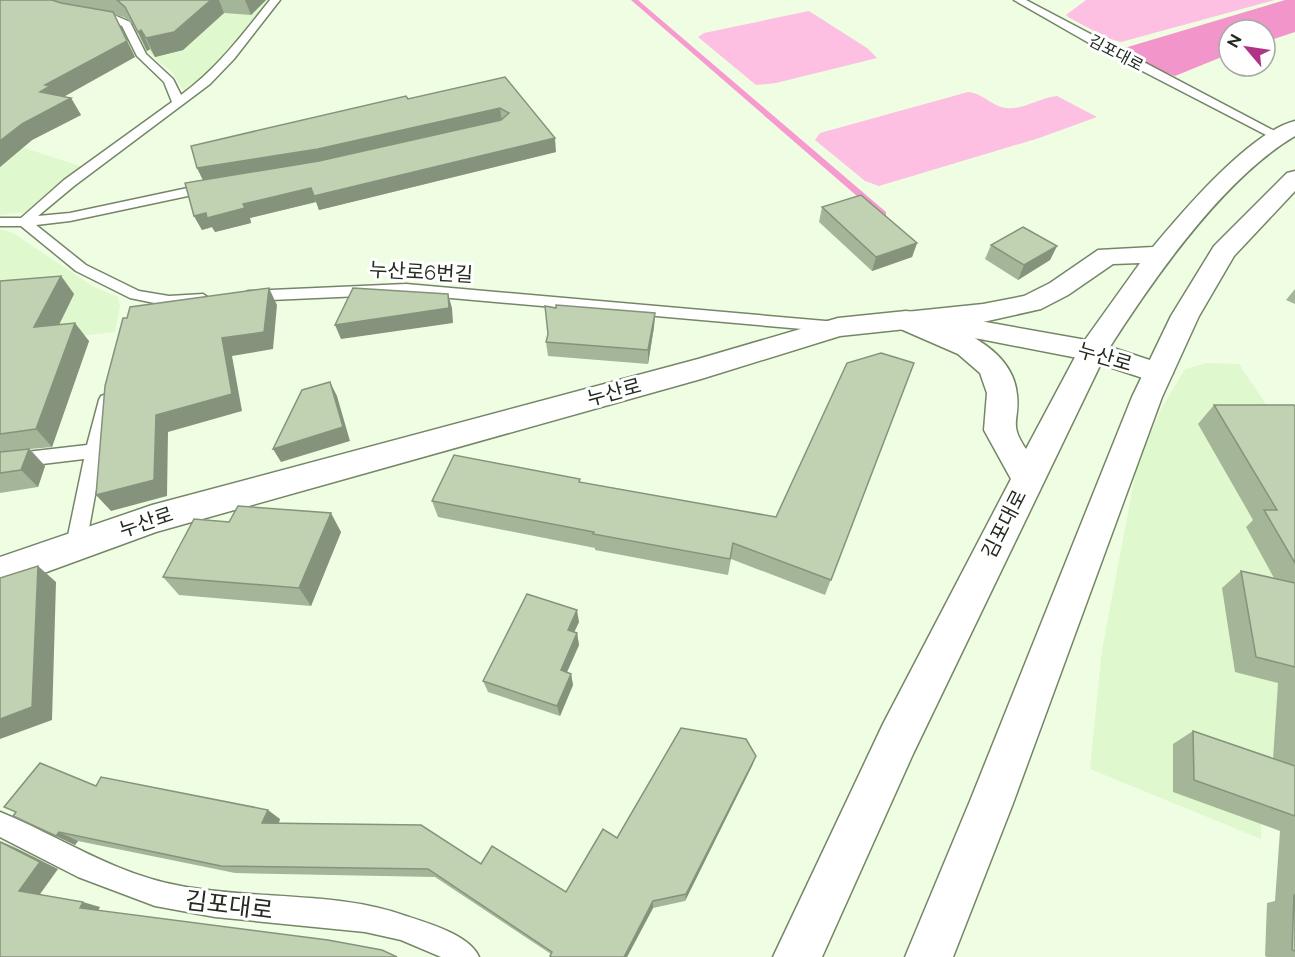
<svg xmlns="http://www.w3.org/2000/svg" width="1295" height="957" font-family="Raleway,'Noto Sans KR',sans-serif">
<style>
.built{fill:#e0f8ce}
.green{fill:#fdbfe2}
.forest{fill:#f195cb}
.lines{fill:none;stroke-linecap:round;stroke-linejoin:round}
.stream{fill:#f79ad0;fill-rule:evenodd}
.lane-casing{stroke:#758667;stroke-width:3}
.street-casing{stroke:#758667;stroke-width:3}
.primary-casing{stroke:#758667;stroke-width:3}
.lane{fill:#fff;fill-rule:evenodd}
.street{fill:#fff;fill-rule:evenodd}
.primary{fill:#fff;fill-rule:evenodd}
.wall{fill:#a5b598}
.shaded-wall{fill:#86937c}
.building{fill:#c0d2b1;stroke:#86937c;stroke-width:1.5}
.labels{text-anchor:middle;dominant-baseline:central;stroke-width:6;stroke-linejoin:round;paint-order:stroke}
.far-street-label{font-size:16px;fill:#232a1e;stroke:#fff}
.street-label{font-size:20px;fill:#232a1e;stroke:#fff}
.near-street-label{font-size:24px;fill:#232a1e;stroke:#fff}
</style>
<rect width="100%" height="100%" fill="#effee3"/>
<g class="built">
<path d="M38,0H268L218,64L187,90H183L173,73L146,51L126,18Z"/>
<path d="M0,140L83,167L49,191L25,212L0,215Z"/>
<path d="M0,229L13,233L94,287L118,297L120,306L115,332L0,345Z"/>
<path d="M1206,363L1239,364L1295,447V800L1262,784L1261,839L1090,769L1102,650L1137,465L1161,409L1185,369Z"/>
</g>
<g class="green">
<path d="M1086,0H1275L1121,42L1107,38L1068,17L1066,15Z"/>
<path d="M809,11L867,48L877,58L776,83L756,85L698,37L704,33Z"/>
<path d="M968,92C983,93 992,107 1007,108C1023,110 1041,97 1057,96L1097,117L1039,138L879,186L865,181L815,140L820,133Z"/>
</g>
<path class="forest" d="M1285,0H1295V32L1265,42V30H1229V54L1175,76L1161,71L1121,49Z"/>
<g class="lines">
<path class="stream" d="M631,0H638L886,212V216H880Z"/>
<g class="lane-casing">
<g id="lane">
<path d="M270,0H280L234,59L210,84L74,186L38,216L70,213L211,183L217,187L216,190L70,221L36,225L86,265L139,291L169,296L203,294L210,299L208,302L169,306L130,298L76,271L21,226H0V218H21L64,180L172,102L164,82L137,56L122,26L112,21L88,18V14L114,15L130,22L146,54L173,79L181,95C217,69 242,35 270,0Z"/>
<path d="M1014,0H1026L1284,136L1278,140L1274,139L1096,47Z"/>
<path d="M406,284L837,322L845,327L837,332L406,294L248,301L241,296L248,291Z"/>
<path d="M107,394L113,396L115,400L103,451L86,545L83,551L76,553L69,551L66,545L84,459L0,469V455L87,445L99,400L101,396Z"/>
<path d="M0,812C61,837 114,874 181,886C252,900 338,891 406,916C428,923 470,935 479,957H441L401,940L365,932L215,917L155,906L78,877L0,837Z"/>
</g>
</g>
<g class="street-casing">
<path id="street" d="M906,311L980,321L1092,341L1168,366L1173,373L1168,380L1158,383L1088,360L980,339L906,329L840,336L701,379L156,532L0,589V557L152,505L698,359L838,318Z"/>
</g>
<g class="primary-casing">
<g id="primary">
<path d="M1295,121V136C1222,179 1151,282 1106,353L913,754L822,957H773L883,724L1011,479L984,430L987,393L980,373L958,354L896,327L892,320L896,313L983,304L1024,296L1050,283L1098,250L1153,247C1183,211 1250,132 1295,121ZM1140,263L1082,344L1026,449C1008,423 1020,421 1017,395C1014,358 978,337 947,325L983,322L1041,309L1068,295L1113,264Z"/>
<path d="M1295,171V191L1234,256L1199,316L1162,397L1012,806L953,957H905L970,801L1132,397L1171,316L1214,246L1287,173Z"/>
</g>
</g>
<use href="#lane" class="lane"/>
<use href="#street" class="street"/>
<use href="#primary" class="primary"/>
</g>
<g class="wall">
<path d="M0,0H266L251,15L224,13L183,50L155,57L150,49L147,51L134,25L124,17L114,15L135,57L63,97L71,98L81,115L32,140L0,167Z"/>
<path d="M505,77L556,152L319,210L316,202L250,218L251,223L215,232L212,227L202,230L194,216L203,180L197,168L408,99Z"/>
<path d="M822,207L917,243L912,257L872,271L819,222Z"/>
<path d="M991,245L1057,246L1050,260L1018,280L985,259Z"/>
<path d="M61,276L74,294L59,325L89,341L52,447L30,449L45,466L38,487L0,493V281Z"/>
<path d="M1295,289V304L1286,300Z"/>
<path d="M556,308L655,313L654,327L648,364L548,356L546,342Z"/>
<path d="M914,363L825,595L731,559L728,575L595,550V548L438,517L432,501L580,479V482L776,517Z"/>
<path d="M1214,405L1295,407V957H1267L1265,956L1267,903L1275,901L1280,831L1173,792V744L1193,731L1273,759L1278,683L1235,672L1222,588L1241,571L1274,578L1246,527L1253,520L1198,424Z"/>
<path d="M229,522L341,532L311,606L179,595L163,577Z"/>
<path d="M579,622L574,632L577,633L579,645L567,672L571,674L573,685L560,716L488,692L483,681Z"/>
<path d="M756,756L752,766L685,901L653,908L627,957H551L550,956L551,954L435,877L235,873L78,841L75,845L56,836L16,812L4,807L96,786L280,819L279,823L481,864L566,892L617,838Z"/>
</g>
<g class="shaded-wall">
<path d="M211,0H219L224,13L183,50L155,57L146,38Z"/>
<path d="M245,0H266L251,15Z"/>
<path d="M141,30L150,49L147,51L138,32Z"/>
<path d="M127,41L135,57L58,100L40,92L45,85Z"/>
<path d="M71,98L81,115L32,140L0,167V141L22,124Z"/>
<path d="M500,108L502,122L323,163L204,182L197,168Z"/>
<path d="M555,138L556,152L319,210L314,196Z"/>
<path d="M311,188L316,202L250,218L251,223L215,232L212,227L202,230L194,216Z"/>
<path d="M917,243L912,257L872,271L876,257Z"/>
<path d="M1057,246L1050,260L1018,280L1024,265Z"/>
<path d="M61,276L74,294L49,345L34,327Z"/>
<path d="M269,288L277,305L273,349L232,356L242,411L168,432L167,496L111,511L96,495L156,415L222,338Z"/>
<path d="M448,294L452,308L453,323L341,339L335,325Z"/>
<path d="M655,313L654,327L648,364V350Z"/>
<path d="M75,323L89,341L52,447L36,429Z"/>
<path d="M330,382L337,396L350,441L281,462L273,449Z"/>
<path d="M29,449L45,466L38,487L21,470Z"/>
<path d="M331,513L341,532L311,606L299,588Z"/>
<path d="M38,566L56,582L52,720L0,739V719Z"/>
<path d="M577,610L579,622L570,641L568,630Z"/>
<path d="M577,633L579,645L563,681L561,670Z"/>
<path d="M571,674L573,685L560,716L557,706Z"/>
<path d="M756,756L752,766L685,901L686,894Z"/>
<path d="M268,810L280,819L275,831L262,823Z"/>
<path d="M59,832L78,841L75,845L56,836Z"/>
<path d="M0,841L16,848L58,869L38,897L19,891Z"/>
<path d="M653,901V908L627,957H624Z"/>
<path d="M83,902L100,907L97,913L80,908Z"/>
</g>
<g class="building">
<path d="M0,0H52L61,3L113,12L127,41L45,85L50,86L40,92L71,98L22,124L0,141Z"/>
<path d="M117,0H211L174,32L146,38L141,30L138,32L125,7Z"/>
<path d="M505,77L555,138L314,196L311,188L243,204L245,208L207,218L206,213L194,216L185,183L319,161L501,120L509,113L500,108L318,149L197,168L191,146L406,96L408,99Z"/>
<path d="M861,195L917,243L876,257L822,207Z"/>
<path d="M1023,227L1057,246L1024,265L991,245Z"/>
<path d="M61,276L34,327L75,323L36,429L0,434V281Z"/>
<path d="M269,288L264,332L222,338L232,394L156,415L154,480L96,495L105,386L123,318H127L130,307Z"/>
<path d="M353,288L448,294L449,308L335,325Z"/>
<path d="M556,305L655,313L648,350L546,342L548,334L545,306L556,308Z"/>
<path d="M881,353L914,363L831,580L733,543L730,559L593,534L594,532L432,501L454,455L580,479L579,482L776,517L847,363Z"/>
<path d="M330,382L343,427L273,449L302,390Z"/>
<path d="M1214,405H1294L1295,407V563L1264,510H1277Z"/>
<path d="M29,449L21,470L0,473V452Z"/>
<path d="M238,506L331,513L299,588L163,577L194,519L229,522Z"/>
<path d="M38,566L32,707L0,719V578Z"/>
<path d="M1241,571L1295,583V667L1256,657Z"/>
<path d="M527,594L577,610L568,630L577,633L561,670L571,674L557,706L483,681Z"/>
<path d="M681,728L746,739L756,756L686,894L653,901L624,957H552L550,956L552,952L428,869L221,866L59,832L56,836L13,816L16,812L4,807L40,763L96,786L101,777L268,810L262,823L421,825L481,864L492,846L566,892L603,829L617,838Z"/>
<path d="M1193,731L1295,766V816L1194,780Z"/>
<path d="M0,842L40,862L19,891L83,902L80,908L328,940L382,950L397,957H0Z"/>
<path d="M1294,895H1295V951L1292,950Z"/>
</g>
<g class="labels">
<g class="far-street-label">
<text transform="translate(1116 53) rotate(28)">김포대로</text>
</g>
<g class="street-label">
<text transform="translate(421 272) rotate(3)">누산로6번길</text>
<text transform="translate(1105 357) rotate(16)">누산로</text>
<text transform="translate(614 392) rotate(-15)">누산로</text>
<text transform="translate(146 522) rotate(-18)">누산로</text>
<text transform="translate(1004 524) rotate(-63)">김포대로</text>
</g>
<g class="near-street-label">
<text transform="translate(229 905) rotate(7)">김포대로</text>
</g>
</g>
<g transform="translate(1247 48) rotate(299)"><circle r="28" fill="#ffffff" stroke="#a7aaa5" stroke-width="1.5"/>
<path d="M0-4.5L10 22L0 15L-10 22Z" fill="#b03485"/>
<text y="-9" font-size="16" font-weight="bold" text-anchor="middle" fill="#232a1e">N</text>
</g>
</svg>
